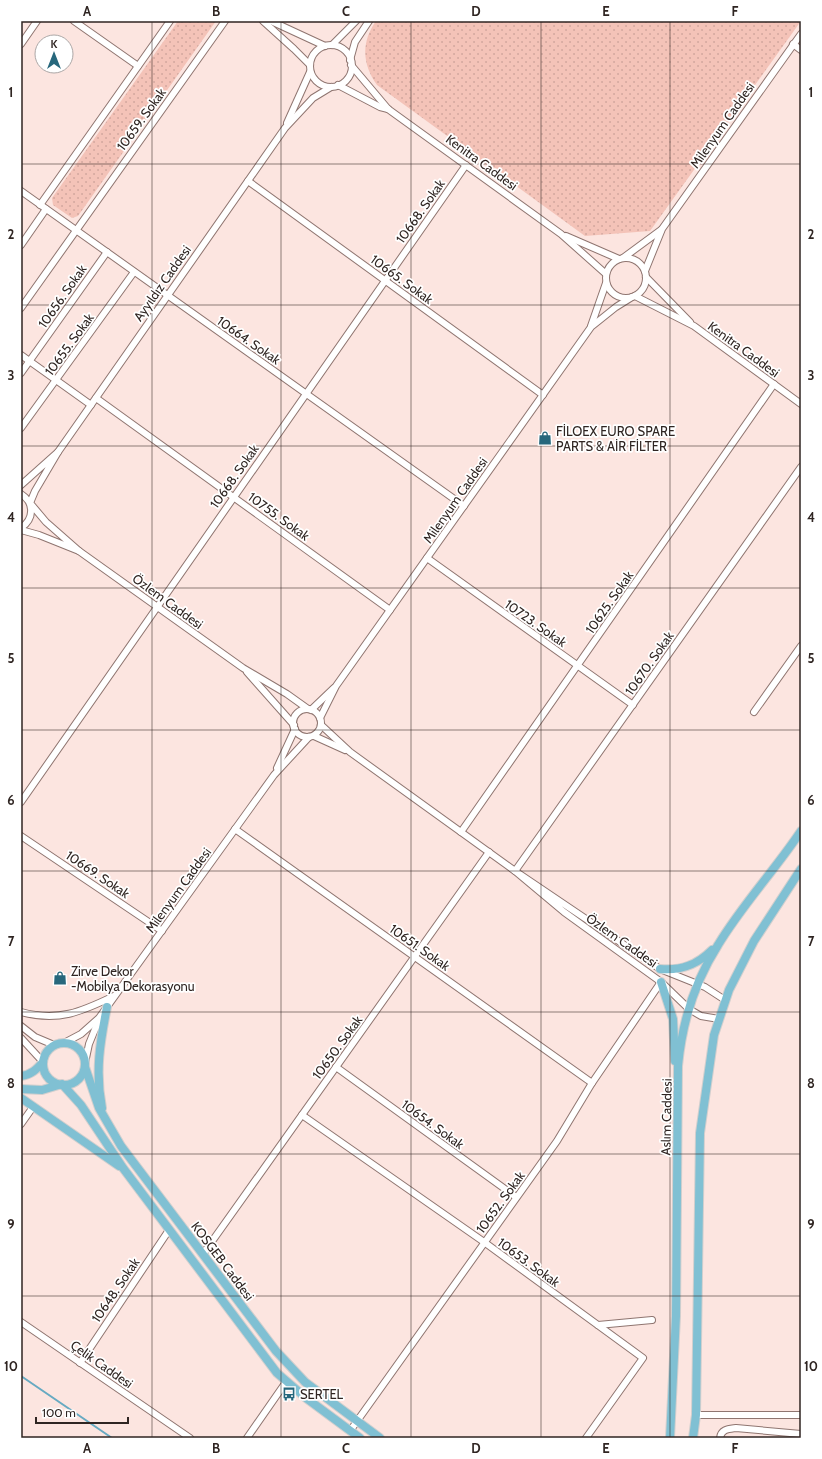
<svg xmlns="http://www.w3.org/2000/svg" width="822" height="1459" font-family="Cabin,sans-serif">
<style>
.grass{fill:url(#grass-dots)}
.lines{fill:none;stroke-linecap:round;stroke-linejoin:round}
.stream{stroke:#67aac2;stroke-width:2}
.minor-casing{stroke:#8f7570;stroke-width:8}
.major-casing{stroke:#d1cfce;stroke-width:10}
.minor{stroke:#fff;stroke-width:6}
.major{stroke:#80c0d3;stroke-width:8}
.grid{fill:none;stroke:#2f2522;stroke-width:1;stroke-opacity:0.55}
.labels{text-anchor:middle;dominant-baseline:central;stroke-width:3.5;stroke-linejoin:round;paint-order:stroke}
.street-label{font-size:13px;fill:#2f2522;stroke:#fff}
.poi-label{font-size:13px;fill:#2f2522;stroke:#fff;text-anchor:start}
.neatline{fill:none;stroke:#2f2522;stroke-width:1.5}
.grid-label{font-size:13px;text-anchor:middle;font-weight:bold;fill:#2f2522}
</style>
<defs>
<pattern id="grass-dots" width="8" height="8" patternUnits="userSpaceOnUse"><rect width="8" height="8" fill="#f4c3b8"/><path d="M2 2h.1M6 6h.1" fill="none" stroke="#d2a79e" stroke-width="1.8" stroke-linecap="round"/></pattern>
</defs>
<rect width="100%" height="100%" fill="#fce5e0"/>
<g class="grass">
<path d="M178,21H216L78,216L72,218L53,205L52,198Z"/>
<path d="M376,21H801L650,231L585,236L377,85C362,64 361,42 376,21Z"/>
</g>
<g class="lines">
<path class="stream" d="M21,1376L112,1438"/>
<g class="minor-casing">
<g id="minor">
<path d="M74,21L138,66"/>
<path d="M263,21L294,49L310,65"/>
<path d="M271,21L325,46"/>
<path d="M21,44L37,21"/>
<path d="M793,44L801,50"/>
<path d="M332,45L356,21"/>
<circle cx="331" cy="66" r="21"/>
<path d="M350,60L355,42L369,21"/>
<path d="M351,65L388,109L561,234L606,274"/>
<path d="M338,85L380,107L388,109"/>
<path d="M287,123L310,72"/>
<path d="M248,181L543,395"/>
<path d="M21,191L464,506"/>
<path d="M40,205L170,21"/>
<path d="M566,236L619,259"/>
<path d="M21,245L46,209"/>
<circle cx="626" cy="278" r="20"/>
<path d="M623,258L661,230"/>
<path d="M645,271L662,229L801,34"/>
<path d="M646,277L690,322"/>
<path d="M635,296L694,326L801,404"/>
<path d="M21,308L225,21"/>
<path d="M591,326L606,283"/>
<path d="M21,355L91,405"/>
<path d="M21,373L107,252"/>
<path d="M96,398L390,610"/>
<path d="M21,428L134,272"/>
<path d="M58,452L285,128L313,98L331,87"/>
<path d="M21,485L58,452L35,491L30,503L46,522L79,551L39,535L21,530"/>
<path d="M21,494C35,503 34,519 21,528"/>
<path d="M79,551L243,668L287,694L308,709"/>
<path d="M427,558L633,705"/>
<path d="M247,672L294,725"/>
<circle cx="307" cy="723" r="14"/>
<path d="M311,710L334,688"/>
<path d="M754,712L801,646"/>
<path d="M320,718L336,686L591,327L616,307L632,297"/>
<path d="M321,725L350,752L515,871L801,467"/>
<path d="M314,736L345,750"/>
<path d="M277,768L295,729"/>
<path d="M21,802L466,165"/>
<path d="M235,829L592,1083"/>
<path d="M461,832L774,384"/>
<path d="M21,836L162,931"/>
<path d="M21,1012C58,1022 81,1012 114,996"/>
<path d="M719,1019L701,1016L689,1009L661,982L564,912L515,871L660,969L705,987L725,1000"/>
<path d="M21,1026L35,1037L54,1045"/>
<path d="M21,1038L43,1062"/>
<path d="M64,1043L81,1034L99,1018L274,775L309,737"/>
<path d="M85,1063L89,1044L98,1022"/>
<path d="M336,1067L516,1197"/>
<path d="M302,1115L484,1242L643,1358L586,1438"/>
<path d="M21,1124L33,1107"/>
<path d="M203,1254L489,852"/>
<path d="M21,1322L190,1438"/>
<path d="M598,1325L652,1320"/>
<path d="M80,1363L169,1230"/>
<path d="M696,1415H801"/>
<path d="M350,1431L557,1141L592,1083L661,982"/>
<path d="M247,1438L286,1382"/>
<path d="M720,1438C721,1429 729,1429 736,1428L801,1434"/>
</g>
</g>
<g class="major-casing">
<g id="major">
<path d="M660,969C681,971 697,965 712,950"/>
<path d="M661,982L673,1019L675,1061"/>
<circle cx="64" cy="1064" r="21"/>
<path d="M85,1067L99,1108L121,1146L276,1351L305,1382L380,1438"/>
<path d="M21,1076C31,1075 37,1069 43,1062"/>
<path d="M21,1089L42,1090L62,1084L81,1105L123,1168L277,1373L306,1398L360,1438"/>
<path d="M21,1098L119,1166"/>
<path d="M102,1108C95,1072 100,1042 107,1007"/>
<path d="M670,1438L676,1316L678,1066C682,1023 695,981 718,945C742,905 775,870 801,831"/>
<path d="M693,1438L696,1415L700,1133L714,1035L729,990L754,941L801,869"/>
</g>
</g>
<use href="#minor" class="minor"/>
<use href="#major" class="major"/>
</g>
<path class="grid" d="M152,21V1438M281,21V1438M411,21V1438M541,21V1438M670,21V1438M21,164H801M21,305H801M21,446H801M21,588H801M21,730H801M21,871H801M21,1012H801M21,1154H801M21,1296H801"/>
<defs>
<g id="shop-bare" transform="scale(1.08)"><path d="M-5-2.5h2.3a2.7 3.5 0 0 1 5.4 0H5L5.5 6h-11ZM-1.5-2.5h3a1.5 2.3 0 0 0-3 0Z" fill="#27677c" stroke="#fff" stroke-width="2.5" paint-order="stroke"/></g>
<g id="bus-bare" transform="scale(1.08)"><path d="M-5-6H5V4H4V6H2V4H-2V6H-4V4H-5ZM-3.5-4V0h7V-4ZM-3.5 1.2v1.5H-2V1.2ZM2 1.2v1.5H3.5V1.2Z" fill="#27677c" stroke="#fff" stroke-width="2.5" paint-order="stroke"/></g>
</defs>
<g fill-rule="evenodd">
<use href="#shop-bare" x="545" y="438"/>
<use href="#shop-bare" x="60" y="978"/>
<use href="#bus-bare" x="289" y="1394"/>
</g>
<g class="labels">
<g class="street-label">
<text transform="translate(141 119) rotate(-54)">10659. Sokak</text>
<text transform="translate(722 125) rotate(-55)">Milenyum Caddesi</text>
<text transform="translate(482 162) rotate(36)">Kenitra Caddesi</text>
<text transform="translate(420 211) rotate(-55)">10668. Sokak</text>
<text transform="translate(402 279) rotate(36)">10665. Sokak</text>
<text transform="translate(162 283) rotate(-55)">Ayyıldız Caddesi</text>
<text transform="translate(62 296) rotate(-55)">10656. Sokak</text>
<text transform="translate(249 340) rotate(35)">10664. Sokak</text>
<text transform="translate(69 344) rotate(-54)">10655. Sokak</text>
<text transform="translate(744 349) rotate(36)">Kenitra Caddesi</text>
<text transform="translate(234 476) rotate(-55)">10668. Sokak</text>
<text transform="translate(455 500) rotate(-55)">Milenyum Caddesi</text>
<text transform="translate(279 516) rotate(36)">10755. Sokak</text>
<text transform="translate(168 601) rotate(36)">Özlem Caddesi</text>
<text transform="translate(609 602) rotate(-55)">10625. Sokak</text>
<text transform="translate(536 623) rotate(35)">10723. Sokak</text>
<text transform="translate(649 663) rotate(-55)">10670. Sokak</text>
<text transform="translate(98 874) rotate(34)">10669. Sokak</text>
<text transform="translate(178 890) rotate(-54)">Milenyum Caddesi</text>
<text transform="translate(622 940) rotate(35)">Özlem Caddesi</text>
<text transform="translate(420 947) rotate(35)">10651. Sokak</text>
<text transform="translate(337 1047) rotate(-54)">10650. Sokak</text>
<text transform="translate(666 1117) rotate(-89)">Aslım Caddesi</text>
<text transform="translate(433 1124) rotate(36)">10654. Sokak</text>
<text transform="translate(500 1202) rotate(-54)">10652. Sokak</text>
<text transform="translate(223 1261) rotate(53)">KOSGEB Caddesi</text>
<text transform="translate(529 1262) rotate(36)">10653. Sokak</text>
<text transform="translate(115 1290) rotate(-56)">10648. Sokak</text>
<text transform="translate(102 1364) rotate(35)">Çelik Caddesi</text>
</g>
<g class="poi-label">
<text x="556" y="431">FİLOEX EURO SPARE<tspan x="556" dy="15">PARTS &amp; AİR FİLTER</tspan></text>
<text x="71" y="971">Zirve Dekor<tspan x="71" dy="15">-Mobilya Dekorasyonu</tspan></text>
<text x="300" y="1394">SERTEL</text>
</g>
</g>
<rect width="822" height="1459" fill="none" stroke="#ffffff" stroke-width="44"/>
<g transform="translate(54 54)"><circle r="19" fill="#ffffff" stroke="#aca8a7"/>
<path d="M0-3L7 15L0 10L-7 15Z" fill="#27677c"/>
<text y="-6" font-size="11" font-weight="bold" text-anchor="middle" fill="#2f2522">K</text>
</g>
<path d="M36 1417v6h92v-6" fill="none" stroke="#2f2522" stroke-width="2"/>
<text x="42" y="1417" font-size="12" fill="#2f2522" stroke="#ffffff" stroke-width="3" paint-order="stroke">100 m</text>
<rect x="22" y="22" width="778" height="1415" class="neatline"/>
<g class="grid-label">
<text x="87" y="16">A</text>
<text x="216" y="16">B</text>
<text x="346" y="16">C</text>
<text x="476" y="16">D</text>
<text x="606" y="16">E</text>
<text x="735" y="16">F</text>
<text x="11" y="97">1</text>
<text x="811" y="97">1</text>
<text x="11" y="239">2</text>
<text x="811" y="239">2</text>
<text x="11" y="380">3</text>
<text x="811" y="380">3</text>
<text x="11" y="522">4</text>
<text x="811" y="522">4</text>
<text x="11" y="663">5</text>
<text x="811" y="663">5</text>
<text x="11" y="805">6</text>
<text x="811" y="805">6</text>
<text x="11" y="946">7</text>
<text x="811" y="946">7</text>
<text x="11" y="1088">8</text>
<text x="811" y="1088">8</text>
<text x="11" y="1229">9</text>
<text x="811" y="1229">9</text>
<text x="11" y="1371">10</text>
<text x="811" y="1371">10</text>
<text x="87" y="1453">A</text>
<text x="216" y="1453">B</text>
<text x="346" y="1453">C</text>
<text x="476" y="1453">D</text>
<text x="606" y="1453">E</text>
<text x="735" y="1453">F</text>
</g>
</svg>
